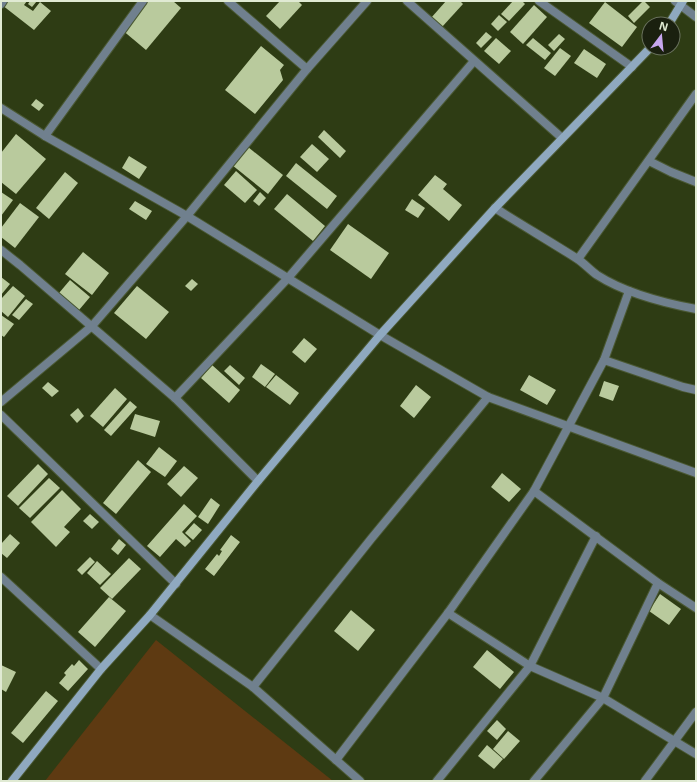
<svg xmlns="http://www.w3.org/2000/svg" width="697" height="782" font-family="'Noto Sans',sans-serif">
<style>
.green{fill:#5e3a12}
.building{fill:#b9ca9d}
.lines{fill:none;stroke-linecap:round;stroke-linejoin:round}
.street-casing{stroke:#4a5833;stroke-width:10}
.secondary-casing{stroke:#4a5833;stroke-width:10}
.street{stroke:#70808e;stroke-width:8}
.secondary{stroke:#8fa9c0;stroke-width:8}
</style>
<rect width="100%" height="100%" fill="#2e3c14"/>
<path class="green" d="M156,640L333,781H45Z"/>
<g class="building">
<path d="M5,1H27L24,5L33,11L40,2L51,11L34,30L2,5Z"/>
<path d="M30,1H37L32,7L28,4Z"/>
<path d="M144,1H173L181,8L146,50L121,29Z"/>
<path d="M280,1H298L302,5L280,29L266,16Z"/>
<path d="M446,1H460L463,4L442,27L431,18Z"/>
<path d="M513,1H522L525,4L509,21L501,14Z"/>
<path d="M643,1H644L650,7L634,23L628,16Z"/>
<path d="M605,2L637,27L622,47L589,23Z"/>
<path d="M534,5L547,17L523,44L510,32Z"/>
<path d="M499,15L507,22L498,31L491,24Z"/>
<path d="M486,32L492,37L481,48L476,43Z"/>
<path d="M559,34L565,39L554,51L548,45Z"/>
<path d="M496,38L511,51L499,64L484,51Z"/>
<path d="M533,38L551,53L545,60L526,45Z"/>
<path d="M261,46L284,65L280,70L283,80L255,114L225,90Z"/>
<path d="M560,48L571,56L555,76L544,68Z"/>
<path d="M584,49L606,64L597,78L574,63Z"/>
<path d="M36,99L44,105L39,111L31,105Z"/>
<path d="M324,130L346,151L340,158L318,137Z"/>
<path d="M16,134L46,159L16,194L1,182V153Z"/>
<path d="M312,144L329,159L317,172L300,157Z"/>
<path d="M248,147L283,175L268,194L232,165Z"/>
<path d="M129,156L147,167L139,179L122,168Z"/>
<path d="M296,163L337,196L327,209L286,176Z"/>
<path d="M236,171L257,190L245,203L224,185Z"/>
<path d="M65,172L78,183L49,219L36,208Z"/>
<path d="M435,175L447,184L443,189L462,205L449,221L418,195Z"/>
<path d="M1,192L13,200L1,216Z"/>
<path d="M260,192L266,198L259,206L253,201Z"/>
<path d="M287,194L325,226L313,241L274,209Z"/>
<path d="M412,199L425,208L418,218L405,210Z"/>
<path d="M135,201L152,211L146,220L129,209Z"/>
<path d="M20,203L39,217L15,248L1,237V228Z"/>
<path d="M348,224L389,253L371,279L330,250Z"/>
<path d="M83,252L109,273L92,295L65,274Z"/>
<path d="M1,277L10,284L1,295Z"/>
<path d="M192,279L198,284L191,291L185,286Z"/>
<path d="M70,280L90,297L79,310L59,293Z"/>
<path d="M13,286L25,296L8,317L1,311V299Z"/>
<path d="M137,286L169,312L146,339L114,313Z"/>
<path d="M26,299L33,304L19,320L12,315Z"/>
<path d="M1,315L14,324L4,337L1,335Z"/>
<path d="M304,338L317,349L305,363L292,352Z"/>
<path d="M261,364L275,374L265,387L252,377Z"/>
<path d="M212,365L240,390L229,403L201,378Z"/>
<path d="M230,365L245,378L239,385L224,371Z"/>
<path d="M276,375L299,393L290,405L266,387Z"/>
<path d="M529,375L556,390L547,405L520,390Z"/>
<path d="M604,381L619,386L613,401L599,396Z"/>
<path d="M48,382L59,391L52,397L42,388Z"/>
<path d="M416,385L431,397L414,418L400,406Z"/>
<path d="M115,388L127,399L103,427L90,416Z"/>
<path d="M130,401L137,407L111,436L104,430Z"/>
<path d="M78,408L84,416L77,423L70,415Z"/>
<path d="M135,414L160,421L155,437L130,429Z"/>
<path d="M159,447L177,461L165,477L146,464Z"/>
<path d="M138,460L151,472L116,514L103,503Z"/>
<path d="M38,464L48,474L18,506L7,496Z"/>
<path d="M184,466L198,478L181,497L167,484Z"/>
<path d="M502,473L521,489L509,502L491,487Z"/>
<path d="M49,478L60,488L30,518L19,508Z"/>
<path d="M62,490L81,509L64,527L70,532L56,547L31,522Z"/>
<path d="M211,498L220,505L208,524L198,517Z"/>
<path d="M184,504L197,516L182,532L191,541L185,547L176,539L160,557L147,546Z"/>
<path d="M90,514L99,522L92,529L83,521Z"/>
<path d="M194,523L202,530L193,540L185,533Z"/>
<path d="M10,534L20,543L7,558L1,553V544Z"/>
<path d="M231,535L240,542L214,576L205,569L217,554L219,556L222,551L220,550Z"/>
<path d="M119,539L126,545L118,555L111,549Z"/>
<path d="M90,557L95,562L82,575L77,570Z"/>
<path d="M129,558L141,569L112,599L100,588Z"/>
<path d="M97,561L111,574L100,585L87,573Z"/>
<path d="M660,594L681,609L669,625L649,611Z"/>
<path d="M109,597L126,611L95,647L78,632Z"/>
<path d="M351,610L375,630L358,651L334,631Z"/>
<path d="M487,650L514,672L500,689L473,667Z"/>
<path d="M79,660L88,669L68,691L59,683L66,675L64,673L72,664L74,666Z"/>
<path d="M1,665L16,672L6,692L1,689Z"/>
<path d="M46,691L58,701L23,743L11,733Z"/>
<path d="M497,720L506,729L497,740L487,731Z"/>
<path d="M508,731L520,741L504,759L493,749Z"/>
<path d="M487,745L503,759L494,769L478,756Z"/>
</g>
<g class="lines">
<g class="street-casing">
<g id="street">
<path d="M228,1L307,69"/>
<path d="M407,1L562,138"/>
<path d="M539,1L632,67"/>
<path d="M675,1L696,17"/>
<path d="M1,4L3,1"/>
<path d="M1,108L45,136L187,216L380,335L488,397L696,473"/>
<path d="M45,136L143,1"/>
<path d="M649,161L671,172L696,182"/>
<path d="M495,208C522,225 549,241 576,258C584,263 590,270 597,275C625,293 664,303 696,309"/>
<path d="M1,250L20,265L175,398L258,481"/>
<path d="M578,259L696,94"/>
<path d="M604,360L683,387L696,390"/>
<path d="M175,398L288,278L474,61"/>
<path d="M1,402L92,326L187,216L307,69L367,1"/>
<path d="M1,415L176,584"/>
<path d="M534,491L658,583L696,608"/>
<path d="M1,577L101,669"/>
<path d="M448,613L530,666L603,698L696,754"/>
<path d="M150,615L253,687L360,781"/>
<path d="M253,687L371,539L488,397"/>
<path d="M336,760L448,613L534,491L604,360L629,291"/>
<path d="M437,781L530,666L596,536"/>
<path d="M534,781L603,698L658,583"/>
<path d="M645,781L696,712"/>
</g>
</g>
<g class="secondary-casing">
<g id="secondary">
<path d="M669,24L683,1"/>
<path d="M12,781L101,669L150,615L258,481L380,335L495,208L650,48"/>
</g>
</g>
<use href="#street" class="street"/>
<use href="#secondary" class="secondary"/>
</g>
<rect width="697" height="782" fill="none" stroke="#e0ead3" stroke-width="4"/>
<g transform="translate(661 36) rotate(16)"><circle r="19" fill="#1a200f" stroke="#69715d"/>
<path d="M0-3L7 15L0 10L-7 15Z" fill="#c7a6ef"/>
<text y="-6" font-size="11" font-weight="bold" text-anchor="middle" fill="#e0ead3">N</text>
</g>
</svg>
